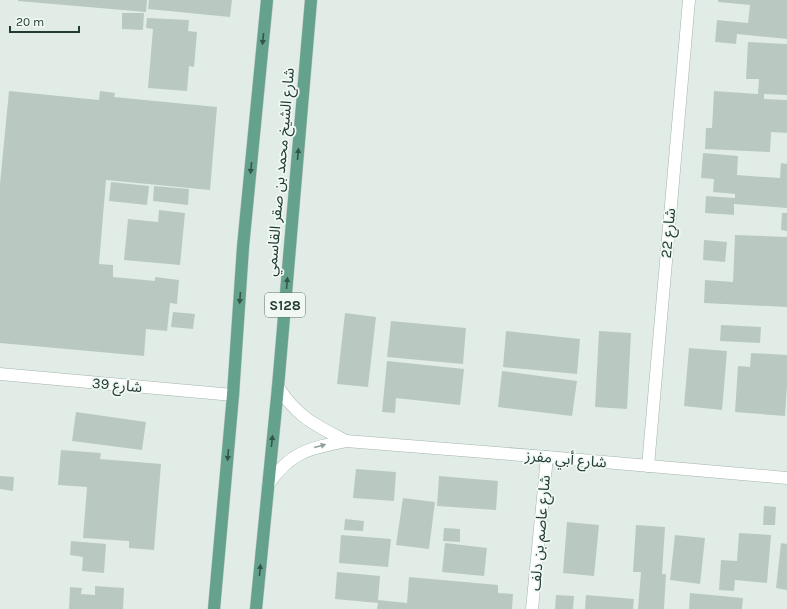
<svg xmlns="http://www.w3.org/2000/svg" width="787" height="609" font-family="Karla,'Noto Sans Arabic',sans-serif">
<style>
.building{fill:#b9c9c2}
.lines{fill:none;stroke-linecap:round;stroke-linejoin:round}
.street-casing{stroke:#a4b4ad;stroke-width:13}
.primary-casing{stroke:#c1c8c6;stroke-width:13}
.street{stroke:#fff;stroke-width:12}
.primary{stroke:#65a28e;stroke-width:12}
.oneway{fill:#32564a}
.oneway2{fill:#909e99}
.labels{text-anchor:middle;dominant-baseline:central;stroke-width:3.5;stroke-linejoin:round;paint-order:stroke}
.shield{fill:#f1f8f4;stroke:#5f746d;stroke-width:1}
.shield-label{font-size:14px;font-weight:bold;fill:#213c33}
.street-label{font-size:15px;fill:#213c33;stroke:#f1f8f4}
</style>
<rect width="100%" height="100%" fill="#e1ece6"/>
<g class="building">
<path d="M18,0H147L146,12L18,1Z"/>
<path d="M149,0H232L230,17L148,9Z"/>
<path d="M718,0H787V39L737,34L736,44L715,42L717,20L748,23L750,5L718,2Z"/>
<path d="M122,13H144L143,30L122,29Z"/>
<path d="M147,18L189,20L188,31L197,32L194,67L189,66L187,91L148,88L153,29L146,28Z"/>
<path d="M748,42L787,44V95L764,94V99L787,100V133L771,132L770,152L705,149L706,128H712L714,91L758,94L759,79H746Z"/>
<path d="M9,91L99,100L100,91L115,93L114,97L217,107L210,190L106,180L99,264L113,265V277L155,281V277L179,280L177,304L170,303L167,331L146,329L144,356L0,343V184Z"/>
<path d="M703,153L738,156L737,175L780,178L781,163L787,164V208L734,204V215L705,213L706,196L735,198V194L713,192L714,179L701,178Z"/>
<path d="M111,182L149,186L147,205L109,201Z"/>
<path d="M154,186L189,189L188,205L153,201Z"/>
<path d="M159,210L185,213L180,265L124,260L128,219L158,222Z"/>
<path d="M782,213H787V231L781,230Z"/>
<path d="M735,235L787,237V307L704,303L705,280L733,282Z"/>
<path d="M704,240L727,242L725,262L703,260Z"/>
<path d="M173,312L195,314L193,329L171,327Z"/>
<path d="M345,313L376,317L368,387L337,384Z"/>
<path d="M391,321L466,328L463,364L387,357Z"/>
<path d="M721,325L761,327L760,343L720,341Z"/>
<path d="M506,331L580,339L577,374L503,367Z"/>
<path d="M599,331L631,333L627,409L595,407Z"/>
<path d="M689,348L727,351L722,410L684,406Z"/>
<path d="M751,353L787,355V385L785,416L735,412L738,366L750,367Z"/>
<path d="M387,361L464,369L460,405L396,398L395,413L382,412Z"/>
<path d="M502,371L577,381L572,416L498,407Z"/>
<path d="M76,412L146,422L142,450L72,441Z"/>
<path d="M61,450L101,453L100,459L161,464L154,550L129,548V541L83,538L87,487L58,485Z"/>
<path d="M356,469L396,472L394,501L353,498Z"/>
<path d="M0,476L14,477L13,491L0,489Z"/>
<path d="M439,476L498,481L496,510L437,506Z"/>
<path d="M403,498L435,502L429,549L396,545Z"/>
<path d="M764,506L776,507L775,525H763Z"/>
<path d="M345,519L364,521L363,531L344,530Z"/>
<path d="M567,522L599,525L594,576L563,573Z"/>
<path d="M636,525L665,527L662,574H666L664,609H638L641,572H633Z"/>
<path d="M444,528L460,529V542L443,541Z"/>
<path d="M739,533L771,535L767,583L735,580L734,591L719,590L721,560L737,561Z"/>
<path d="M341,535L391,539L388,567L339,563Z"/>
<path d="M675,535L705,538L700,584L670,580Z"/>
<path d="M71,541L106,544L104,573L82,571L83,557L70,555Z"/>
<path d="M445,543L487,548L484,576L442,572Z"/>
<path d="M781,543L787,544V590L776,588Z"/>
<path d="M337,572L380,576L378,600L407,603L409,577L498,585V593L513,594L512,609H377L378,603L335,599Z"/>
<path d="M95,586L124,588L123,609H69L70,587L82,588L81,594L95,595Z"/>
<path d="M690,593L743,598L742,609H689Z"/>
<path d="M556,595L574,596L573,609H555Z"/>
<path d="M586,595L634,599L633,609H585Z"/>
</g>
<g class="lines">
<g class="street-casing">
<g id="street">
<path d="M0,374L233,395"/>
<path d="M278,387C297,417 315,425 346,441"/>
<path d="M648,466L689,0"/>
<path d="M268,485C290,452 309,448 346,441L547,457L787,478"/>
<path d="M532,609L547,457"/>
</g>
</g>
<g class="primary-casing">
<g id="primary">
<path d="M214,609L233,395L243,247L267,0"/>
<path d="M256,609L278,387L311,0"/>
</g>
</g>
<use href="#street" class="street"/>
<use href="#primary" class="primary"/>
</g>
<defs><path id="oneway-solid" d="M-6-.8H1V-3.2L6.5 0L1 3.2V.8H-6Z"/></defs>
<g class="oneway">
<use href="#oneway-solid" transform="translate(263 39) rotate(96)"/>
<use href="#oneway-solid" transform="translate(298 154) rotate(-85)"/>
<use href="#oneway-solid" transform="translate(251 168) rotate(96)"/>
<use href="#oneway-solid" transform="translate(287 283) rotate(-85)"/>
<use href="#oneway-solid" transform="translate(240 298) rotate(94)"/>
<use href="#oneway-solid" transform="translate(272 441) rotate(-84)"/>
<use href="#oneway-solid" transform="translate(228 455) rotate(95)"/>
<use href="#oneway-solid" transform="translate(260 570) rotate(-85)"/>
</g>
<use class="oneway2" href="#oneway-solid" transform="translate(320 446) rotate(-15)"/>
<g class="labels">
<rect class="shield" x="265" y="293" width="40" height="24" rx="3"/>
<g class="shield-label">
<text x="285" y="305">S128</text>
</g>
<g class="street-label">
<text transform="translate(280 172) rotate(-85)">شارع الشيخ محمد بن صقر القاسمي</text>
<text transform="translate(668 233) rotate(-85)">شارع 22</text>
<text transform="translate(117 385) rotate(5)">شارع 39</text>
<text transform="translate(566 459) rotate(5)">شارع أبي مفرز</text>
<text transform="translate(540 533) rotate(-85)">شارع عاصم بن دلف</text>
</g>
</g>
<path d="M10 26v6h69v-6" fill="none" stroke="#213c33" stroke-width="2"/>
<text x="16" y="26" font-size="12" fill="#213c33" stroke="#f1f8f4" stroke-width="3" paint-order="stroke">20 m</text>
</svg>
